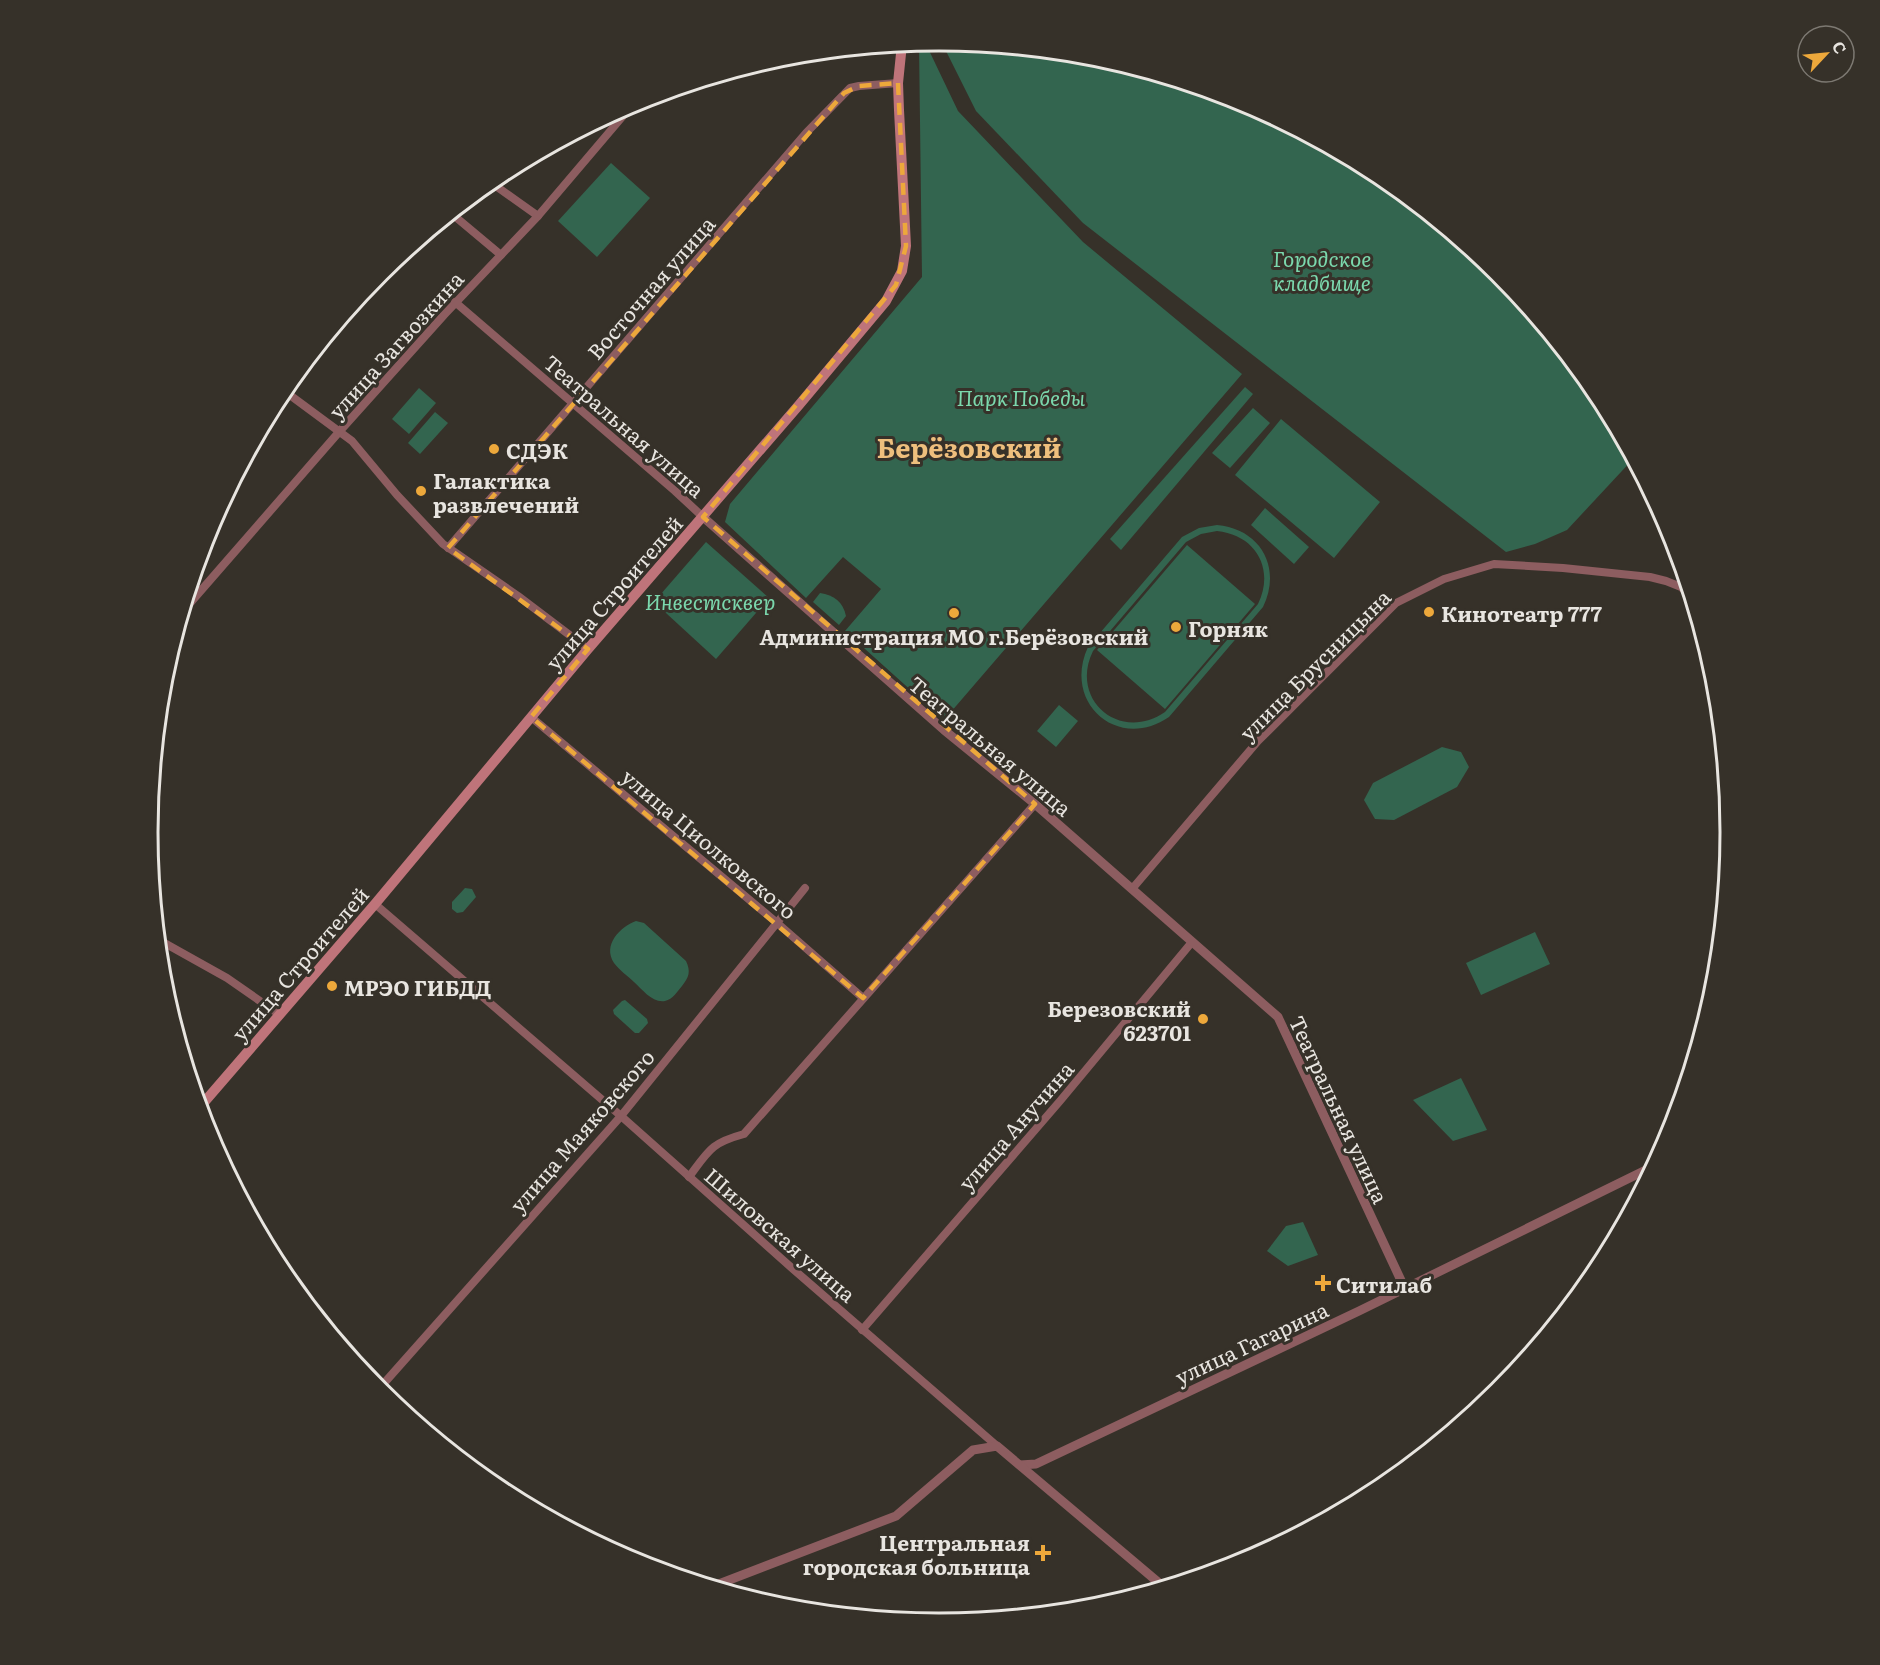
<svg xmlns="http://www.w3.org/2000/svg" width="1880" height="1665" font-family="Literata,serif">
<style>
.green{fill:#33654f;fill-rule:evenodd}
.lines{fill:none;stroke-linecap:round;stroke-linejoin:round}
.minor{stroke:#8d5d60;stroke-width:8}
.tertiary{stroke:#8d5d60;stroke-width:9}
.secondary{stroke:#bf747a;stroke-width:10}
.marked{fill:none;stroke:#eda83b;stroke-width:4.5;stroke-dasharray:12 8;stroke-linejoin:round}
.poi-dot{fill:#eda83b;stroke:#363129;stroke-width:2}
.labels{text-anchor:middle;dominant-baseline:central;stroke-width:6;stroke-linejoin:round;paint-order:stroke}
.park-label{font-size:21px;font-style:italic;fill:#7bd8ad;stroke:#363129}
.street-label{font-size:21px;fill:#e8e5e0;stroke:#363129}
.poi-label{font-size:21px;font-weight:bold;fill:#e8e5e0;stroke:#363129;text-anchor:start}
.district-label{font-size:27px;font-weight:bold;fill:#eebf7d;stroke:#363129}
.rim{fill:none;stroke:#e8e5e0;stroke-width:3}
</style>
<rect width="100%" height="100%" fill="#363129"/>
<g class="green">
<path d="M941,41L1095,56L1243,101L1380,174L1500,273L1599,393L1634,458L1567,530L1535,544L1506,552L1083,223L976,111Z"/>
<path d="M925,42L958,111L1083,242L1242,374L944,720L845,631L881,589L843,557L806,598L725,522L730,504L922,277L919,43Z"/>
<path d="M611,163L650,198L597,257L558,221Z"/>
<path d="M1245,387L1253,394L1121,550L1110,539Z"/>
<path d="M419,388L436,403L409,434L392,419Z"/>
<path d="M1253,408L1270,423L1230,468L1212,453Z"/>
<path d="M435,412L448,423L420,454L408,443Z"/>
<path d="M1281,419L1380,502L1334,558L1235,475Z"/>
<path d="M1265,508L1309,547L1294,564L1251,525Z"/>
<path d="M1217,525C1261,529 1282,568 1263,607L1169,717C1118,752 1062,703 1088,647L1182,537L1199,528ZM1217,531C1256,535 1275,569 1258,604L1165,712C1120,743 1069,700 1093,651L1186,542L1201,534Z"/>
<path d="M706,542L769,598L716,659L654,602Z"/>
<path d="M1187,545L1255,604L1165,709L1097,650Z"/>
<path d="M820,593C834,595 843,602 846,616L839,625L813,602Z"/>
<path d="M1059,705L1078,721L1056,747L1037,731Z"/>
<path d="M1442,747L1461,752L1469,767L1457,787L1394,820L1375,819L1364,800L1373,783Z"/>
<path d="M465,888L472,889L476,897L463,912L457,913L452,909V902Z"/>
<path d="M636,921L644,923L686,961C691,972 689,977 682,986C677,992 673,999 665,1001C652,1003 643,990 634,982C628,976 619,970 614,963C602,945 620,927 636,921Z"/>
<path d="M1535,932L1550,964L1481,995L1466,963Z"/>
<path d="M625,1000L647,1019L648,1023L639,1033H635L614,1014L613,1010L622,1001Z"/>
<path d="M1461,1078L1487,1130L1453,1141L1413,1100Z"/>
<path d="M1303,1222L1318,1255L1288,1266L1267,1251L1286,1226Z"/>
</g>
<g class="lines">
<g class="minor">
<path d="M493,184L538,216"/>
<path d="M452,214L501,255"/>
<path d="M455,302L675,491L703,517"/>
<path d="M283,390L352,441L397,495L443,544L518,596L588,649"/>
<path d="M448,548L806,133L850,88L859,86L898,83"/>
<path d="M184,610L339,432L444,315L538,216L634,103"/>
<path d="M531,717L776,922L863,998"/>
<path d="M1132,889L1258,741L1396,603L1444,579L1494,564L1563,568L1650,577L1666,581L1681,587L1693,598"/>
<path d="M375,904L621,1116L793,1269L997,1446"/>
<path d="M159,940L227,978L280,1015"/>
<path d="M689,1177C709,1150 711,1143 744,1134L1035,804"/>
<path d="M862,1330L1060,1101L1192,942"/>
<path d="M378,1390L621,1116L805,888"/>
</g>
<g class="tertiary">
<path d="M703,517L944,730L1035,804L1278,1017L1405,1289"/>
<path d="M1020,1465L1036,1464L1359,1311L1656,1165"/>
<path d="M711,1587L896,1516L973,1450L997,1446L1165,1588"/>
</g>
<path class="secondary" d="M200,1107L375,904L588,649L799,405L886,301L902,271L906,246L899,110L898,83L902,44"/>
</g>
<path class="marked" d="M898,83L906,246L896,285L703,517L1035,804L863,998L531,717L588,649L448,548L844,93L859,86Z"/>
<g class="poi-dot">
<circle cx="494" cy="449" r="6"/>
<circle cx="421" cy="491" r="6"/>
<circle cx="1429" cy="612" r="6"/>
<circle cx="954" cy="613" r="6"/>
<circle cx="1176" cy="627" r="6"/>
<circle cx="332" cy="986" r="6"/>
<circle cx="1203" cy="1019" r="6"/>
<path d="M1320 1274h6v6h6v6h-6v6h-6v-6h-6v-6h6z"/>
<path d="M1040 1544h6v6h6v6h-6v6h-6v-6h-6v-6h6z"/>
</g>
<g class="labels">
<g class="park-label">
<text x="1322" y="257">Городское<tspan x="1322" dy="24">кладбище</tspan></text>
<text x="1021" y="396">Парк Победы</text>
<text x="710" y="600">Инвестсквер</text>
</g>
<g class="street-label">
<text transform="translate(650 287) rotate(-49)">Восточная улица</text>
<text transform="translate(395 344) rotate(-48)">улица Загвозкина</text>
<text transform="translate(625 425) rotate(41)">Театральная улица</text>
<text transform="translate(613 592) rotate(-49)">улица Строителей</text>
<text transform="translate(1314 664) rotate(-45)">улица Брусницына</text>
<text transform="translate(991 745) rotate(40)">Театральная улица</text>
<text transform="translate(710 843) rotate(40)">улица Циолковского</text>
<text transform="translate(299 963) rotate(-49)">улица Строителей</text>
<text transform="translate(1340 1109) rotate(65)">Театральная улица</text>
<text transform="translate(1015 1125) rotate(-49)">улица Анучина</text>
<text transform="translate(581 1130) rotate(-49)">улица Маяковского</text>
<text transform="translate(781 1234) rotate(41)">Шиловская улица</text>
<text transform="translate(1251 1342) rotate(-25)">улица Гагарина</text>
</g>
<g class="poi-label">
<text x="506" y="449">СДЭК</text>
<text x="433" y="479">Галактика<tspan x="433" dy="24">развлечений</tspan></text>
<text x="1441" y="612">Кинотеатр 777</text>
<text x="1188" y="627">Горняк</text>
<text x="954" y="635" text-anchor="middle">Администрация МО г.Берёзовский</text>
<text x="344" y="986">МРЭО ГИБДД</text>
<text x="1191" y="1007" text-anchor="end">Березовский<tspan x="1191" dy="24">623701</tspan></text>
<text x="1336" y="1283">Ситилаб</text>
<text x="1030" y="1541" text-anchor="end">Центральная<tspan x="1030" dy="24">городская больница</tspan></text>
</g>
<g class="district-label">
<text x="969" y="446">Берёзовский</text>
</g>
</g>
<path d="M0 0H1880V1665H0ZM158 832a781 781 0 1 1 1562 0a781 781 0 1 1-1562 0Z" fill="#363129" fill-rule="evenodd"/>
<path class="rim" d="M158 832a781 781 0 1 1 1562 0a781 781 0 1 1-1562 0Z"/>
<g transform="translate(1826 54) rotate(64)"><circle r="28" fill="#363129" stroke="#7d7972" stroke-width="1.5"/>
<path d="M0-4.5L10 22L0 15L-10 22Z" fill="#eda83b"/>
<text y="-9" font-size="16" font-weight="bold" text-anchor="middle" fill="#e8e5e0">С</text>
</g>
</svg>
